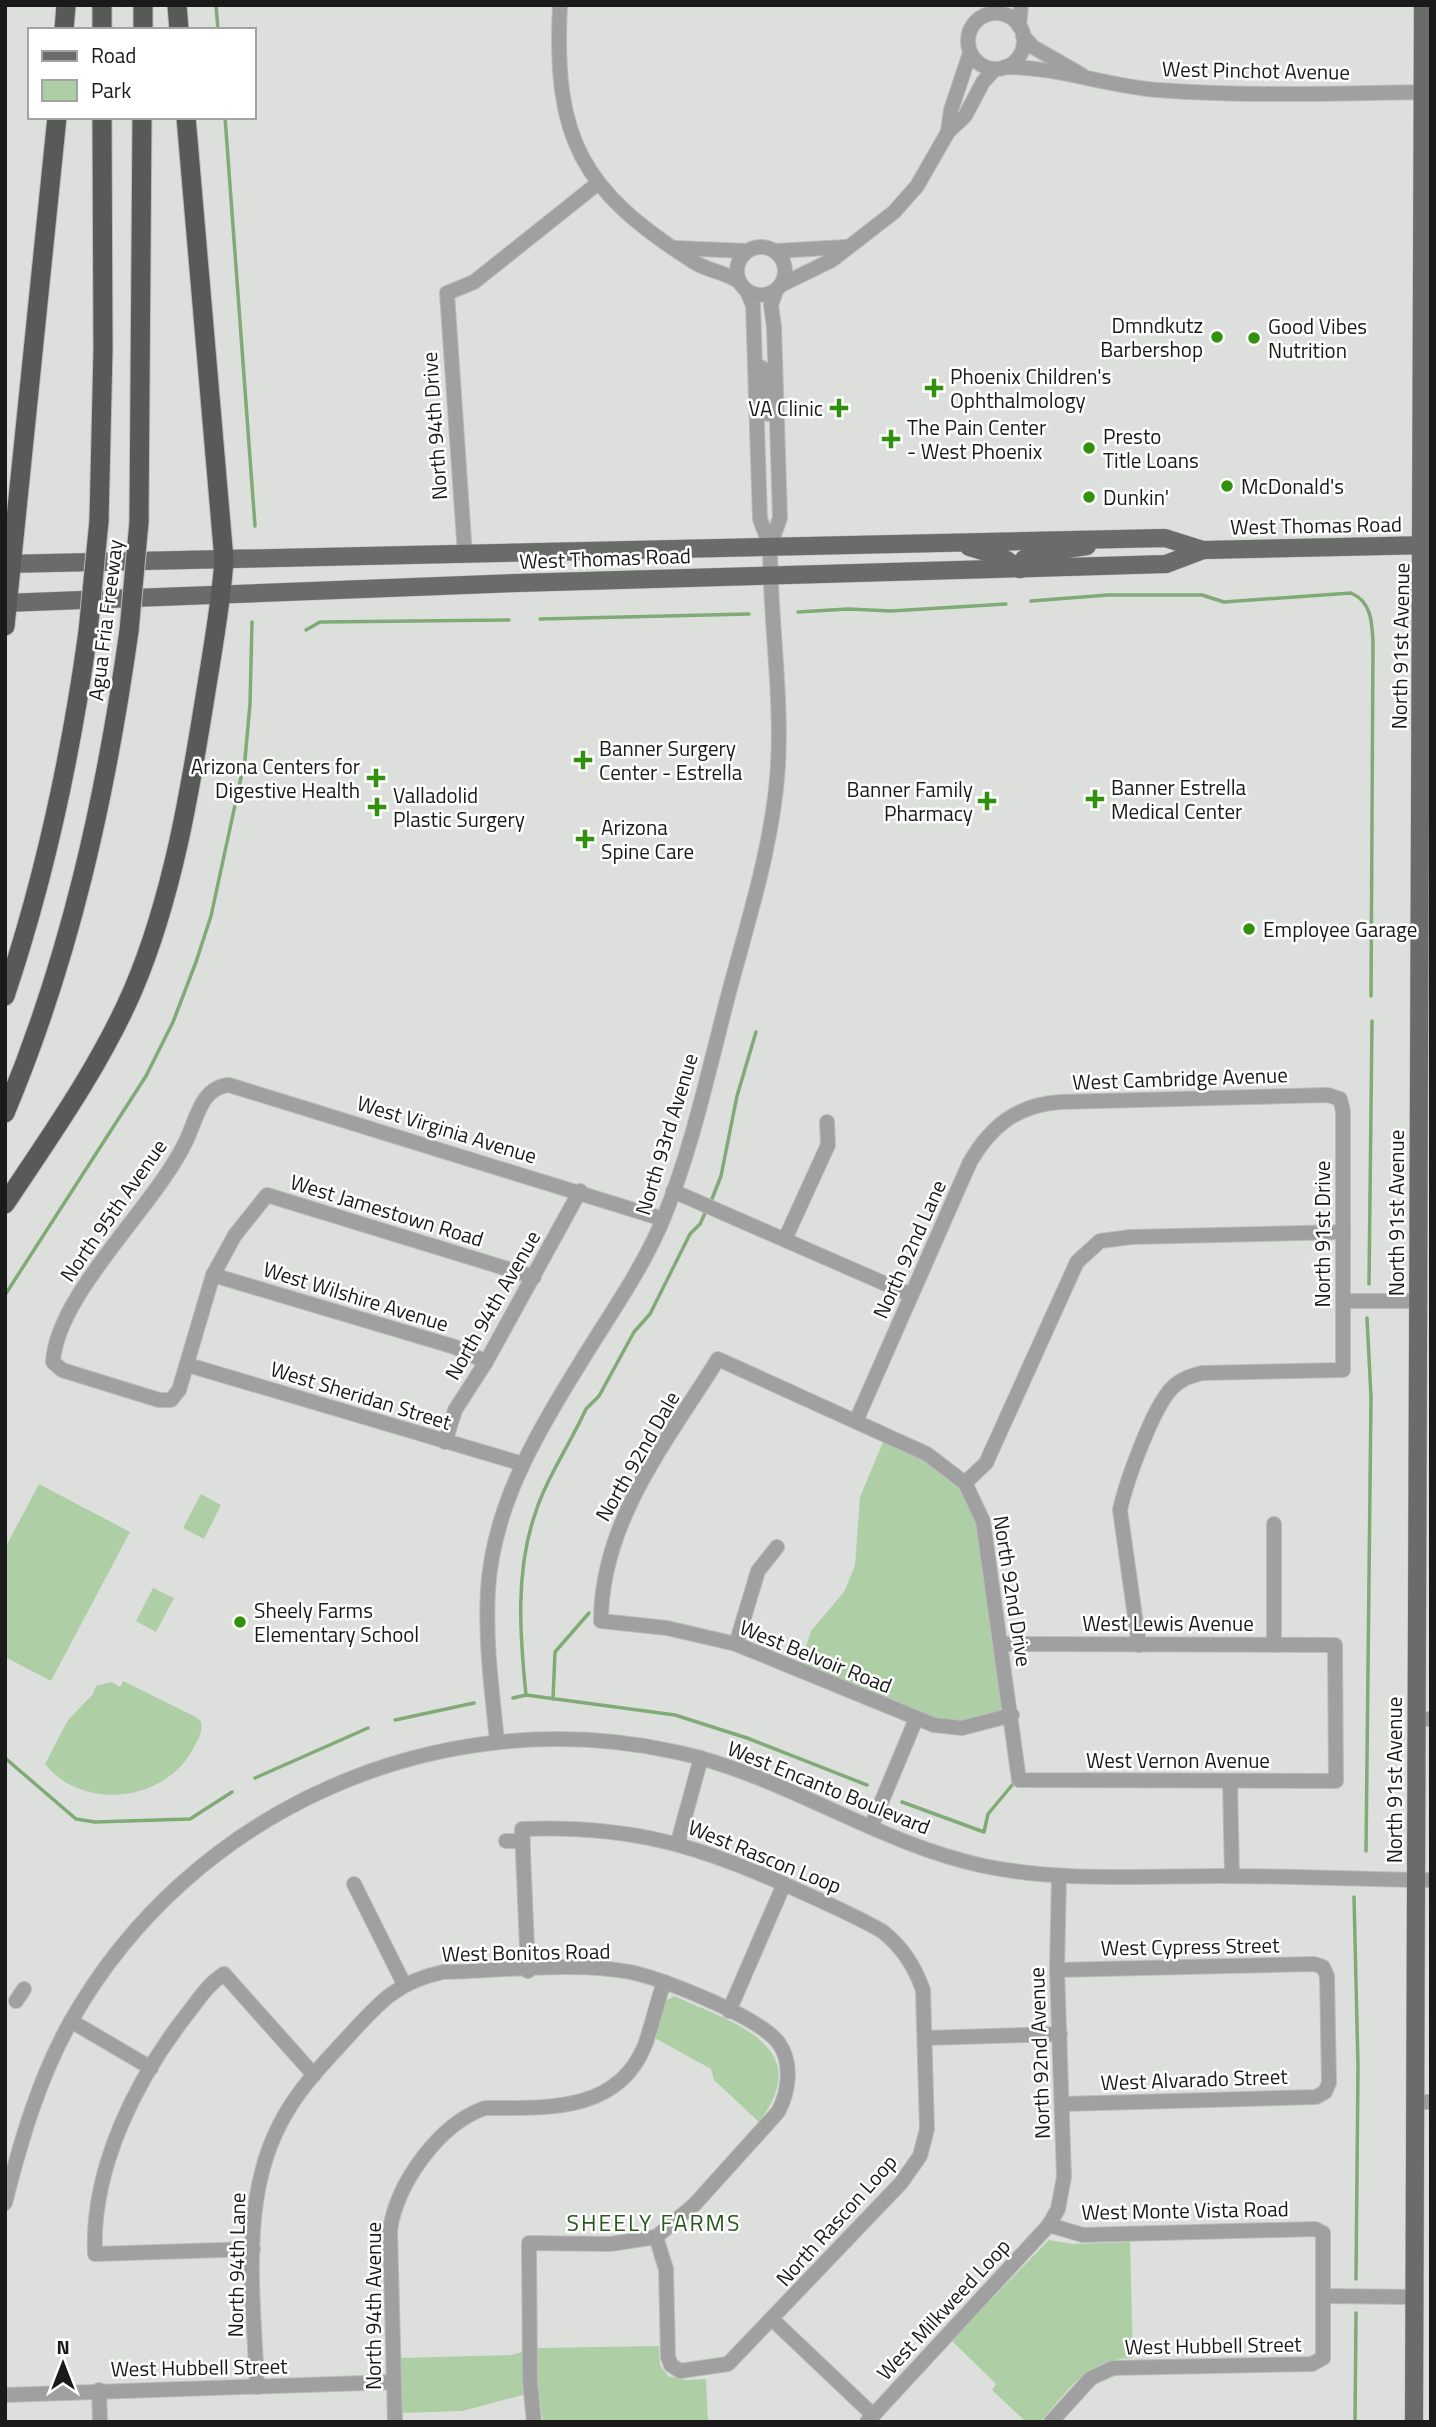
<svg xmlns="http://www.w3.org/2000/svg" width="1436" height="2427" font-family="'Titillium Web',sans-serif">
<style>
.green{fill:#aecfa6}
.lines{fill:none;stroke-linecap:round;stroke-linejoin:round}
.stream{stroke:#80aa76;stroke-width:3.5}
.minor-casing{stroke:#babcba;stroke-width:16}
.major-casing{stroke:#babcba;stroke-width:19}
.highway-casing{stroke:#babcba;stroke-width:21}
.minor{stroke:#9fa09f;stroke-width:14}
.major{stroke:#6a6c6a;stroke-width:18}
.highway{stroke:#585a57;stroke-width:19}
.highway-bridge-casing{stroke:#babcba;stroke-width:21;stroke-linecap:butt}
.highway-bridge{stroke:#585a57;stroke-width:19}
.poi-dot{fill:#31910c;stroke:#fff;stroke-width:2.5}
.labels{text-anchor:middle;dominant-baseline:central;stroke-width:5;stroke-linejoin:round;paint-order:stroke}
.street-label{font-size:21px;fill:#191a19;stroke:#fff}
.poi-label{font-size:21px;fill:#191a19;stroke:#fff;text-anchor:start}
.neighbourhood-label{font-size:23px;letter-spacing:2px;fill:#29571e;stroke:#fff}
</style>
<rect width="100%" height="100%" fill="#dddfdd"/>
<g class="green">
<path d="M886,1435L927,1454L973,1496L1012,1715L963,1728L799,1669L811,1631L844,1592L855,1566L860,1497Z"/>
<path d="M39,1484L130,1532L51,1681L5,1657V1548Z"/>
<path d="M201,1494L221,1505L204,1539L183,1528Z"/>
<path d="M153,1588L174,1598L156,1632L136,1621Z"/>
<path d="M123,1681L196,1717L201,1722C203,1731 199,1738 194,1747C167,1802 83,1812 45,1764L68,1720L93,1694L96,1686L112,1682L120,1687Z"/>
<path d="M674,1996C731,2022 818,2045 759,2122L714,2080L711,2069L653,2037L664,2002Z"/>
<path d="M1049,2240L1072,2244L1130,2242L1133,2358C1086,2359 1069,2390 1040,2422H1026L992,2390L996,2384L952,2341L967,2320L972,2319Z"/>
<path d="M659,2346L660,2365L668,2376L686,2380L706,2379L708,2422H543L538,2391L462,2411L402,2413L400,2358L511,2355L538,2348Z"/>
</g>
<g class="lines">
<g class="stream">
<path d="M216,5L218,30"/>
<path d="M225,117L255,526"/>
<path d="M1031,601L1108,595H1202L1224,602L1351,593C1372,602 1372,623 1373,643L1371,996"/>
<path d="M798,612L848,609L891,611L1006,604"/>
<path d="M540,619L749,614"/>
<path d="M306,630L320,622L509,620"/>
<path d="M710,1204L721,1176L737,1096L756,1032"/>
<path d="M1369,1284L1372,1021"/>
<path d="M5,1295L146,1076L173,1022L196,962L211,916L245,759L250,704L252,622"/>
<path d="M526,1695C520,1636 515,1572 535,1514C547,1477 570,1444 586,1409L599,1396L634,1332L650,1314L690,1234L700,1224L706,1211"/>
<path d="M513,1698L526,1695L675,1715L747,1738L867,1785"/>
<path d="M553,1699L555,1652L589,1613"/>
<path d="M395,1720L474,1703"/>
<path d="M5,1758L76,1819L95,1822L190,1819L232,1792"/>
<path d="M255,1778L368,1728"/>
<path d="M902,1802L984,1832L988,1814L1013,1784"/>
<path d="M1366,1851L1371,1397L1367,1318"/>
<path d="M1354,1897L1358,2067L1356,2279"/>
<path d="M1355,2422L1356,2313"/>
</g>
<g class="minor-casing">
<g id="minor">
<path d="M560,5C553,140 582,191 694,262C708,271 725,272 738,281"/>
<circle cx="996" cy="41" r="28"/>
<path d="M1019,26L1021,5"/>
<path d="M1023,36L1033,47L1082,75"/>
<path d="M1005,67C1058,67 1106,86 1158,90C1248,97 1340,93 1431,92"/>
<path d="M948,132L951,110L970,53"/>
<circle cx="761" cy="271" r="24"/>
<path d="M675,248L747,251"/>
<path d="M775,251L846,247"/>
<path d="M781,285L832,260L894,212L917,186L948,132L965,116L983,82L995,69"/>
<path d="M755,364L764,369L768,414"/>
<path d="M770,546L780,518L774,327L771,305L776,291"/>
<path d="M465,555L447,293L474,282L597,184"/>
<path d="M673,1191L911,1295"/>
<path d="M785,1239L828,1145L827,1122"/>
<path d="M213,1275L455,1347L486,1362"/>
<path d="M534,1277L267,1195L235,1235L213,1275L179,1390L171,1400H159L62,1370L53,1362C57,1293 157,1205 187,1139C197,1117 202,1087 229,1085L663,1219"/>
<path d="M1343,1301H1419"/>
<path d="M188,1365L523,1464"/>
<path d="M856,1421L970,1162C991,1126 1017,1105 1060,1102L1328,1095L1340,1099L1343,1111V1370L1202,1373C1190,1376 1181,1379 1172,1388C1153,1407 1126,1482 1120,1510L1139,1645"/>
<path d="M445,1442L455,1410L486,1362L580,1191"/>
<path d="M965,1483L986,1463L1077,1262L1100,1241L1131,1237L1343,1232"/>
<path d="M736,1644L758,1571L777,1547"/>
<path d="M1001,1644L1335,1645L1336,1781L1019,1780L983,1521L965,1483L927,1454L718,1359C668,1440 601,1521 601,1621L667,1628L736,1644L934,1725L962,1728L1012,1715"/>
<path d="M1274,1645V1524"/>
<path d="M1417,1719H1431"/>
<path d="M497,1741C492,1691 485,1641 488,1590C493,1507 536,1434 579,1365C608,1317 643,1269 664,1217C692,1148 708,1073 727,1000C747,923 773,846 778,766C782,693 770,619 770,546L760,519L753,305L747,291"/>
<path d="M1230,1782L1232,1876"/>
<path d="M871,1827L916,1719"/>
<path d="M506,1841H523"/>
<path d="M678,1842L701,1758"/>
<path d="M354,1884L404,1984"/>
<path d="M1057,1970L1314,1964L1323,1967L1327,1976L1329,2083L1325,2092L1316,2097L1063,2104"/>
<path d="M528,1971L522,1829C630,1825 698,1845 795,1889C824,1902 854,1915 882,1931C902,1947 914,1965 923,1990L927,2129L920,2156L901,2183L728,2364L680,2371L671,2365L668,2357L666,2269L656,2237"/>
<path d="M16,2001L24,1989"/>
<path d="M729,2011L784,1884"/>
<path d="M71,2021L151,2068"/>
<path d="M925,2038L1060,2034"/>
<path d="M1415,2102H1431"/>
<path d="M5,2203C21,2140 39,2078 71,2021C191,1809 439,1700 676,1752C784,1775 876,1843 984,1866C1061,1882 1141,1876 1220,1876C1290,1876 1360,1879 1431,1880"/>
<path d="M1049,2225L1083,2235L1315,2229L1323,2233V2358L1312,2364L1113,2368L1091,2378L1051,2422"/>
<path d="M253,2249L95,2254C91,2169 136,2079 188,2013C199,1999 208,1984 224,1974L314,2075"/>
<path d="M1325,2296L1415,2297"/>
<path d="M773,2320L873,2415"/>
<path d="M257,2387C254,2301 239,2202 280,2124C296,2092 321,2066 345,2040C377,2005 395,1982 443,1972C500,1971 575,1961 630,1972C663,1979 757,2016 778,2042C793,2062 789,2092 778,2112L695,2204L656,2237"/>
<path d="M99,2390L100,2422"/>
<path d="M5,2395L394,2382"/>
<path d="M395,2422L390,2230C397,2183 439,2124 485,2108C546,2108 618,2113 645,2045C652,2025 657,2003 664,1982"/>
<path d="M534,2422L530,2382L529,2243L610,2244L656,2237"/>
<path d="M867,2422L1049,2225L1058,2209L1064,2177L1057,1970L1059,1876"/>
</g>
</g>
<g class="major-casing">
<g id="major">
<path d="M969,547L1002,557L1020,569"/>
<path d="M5,564L1165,538L1203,550"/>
<path d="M1020,569L1024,559L1035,554L1087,546"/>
<path d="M5,603L517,583L1166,564L1203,550L1431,545"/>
<path d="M1414,2422L1423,5"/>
</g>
</g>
<g class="highway-casing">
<g id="highway">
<path d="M177,5L179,30"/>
<path d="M64,30L66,5"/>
<path d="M102,30V5"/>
<path d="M143,30V5"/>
<path d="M99,521L103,350L102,117"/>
<path d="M139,522L142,117"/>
<path d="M5,626L57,117"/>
<path d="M5,996C45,877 71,755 88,632"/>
<path d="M5,1113C70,959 106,795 129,631"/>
<path d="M5,1204C51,1135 100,1066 133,990C173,896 190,791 206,691C213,647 221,604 224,560L186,117"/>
</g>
</g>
<use href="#minor" class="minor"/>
<use href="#major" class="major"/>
<use href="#highway" class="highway"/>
<g class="highway-bridge-casing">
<g id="highway-bridge">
<path d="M129,631L139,522"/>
<path d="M88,632L99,521"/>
</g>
</g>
<use href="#highway-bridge" class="highway-bridge"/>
</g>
<g class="poi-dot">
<circle cx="1217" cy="337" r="7"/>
<circle cx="1254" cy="338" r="7"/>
<path d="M930.5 377.5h7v7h7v7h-7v7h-7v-7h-7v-7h7z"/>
<path d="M835.5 397.5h7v7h7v7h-7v7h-7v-7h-7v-7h7z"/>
<path d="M887.5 428.5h7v7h7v7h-7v7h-7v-7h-7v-7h7z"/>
<circle cx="1089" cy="448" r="7"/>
<circle cx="1227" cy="486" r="7"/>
<circle cx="1089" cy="497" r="7"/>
<path d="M579.5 749.5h7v7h7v7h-7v7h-7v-7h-7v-7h7z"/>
<path d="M372.5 767.5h7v7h7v7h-7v7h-7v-7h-7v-7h7z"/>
<path d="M1091.5 788.5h7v7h7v7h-7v7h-7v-7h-7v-7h7z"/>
<path d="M983.5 790.5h7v7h7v7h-7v7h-7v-7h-7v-7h7z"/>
<path d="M373.5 796.5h7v7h7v7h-7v7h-7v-7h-7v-7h7z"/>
<path d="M581.5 828.5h7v7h7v7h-7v7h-7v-7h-7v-7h7z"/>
<circle cx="1249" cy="929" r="7"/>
<circle cx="240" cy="1622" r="7"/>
</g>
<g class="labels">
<g class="street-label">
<text transform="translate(1256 70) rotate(1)">West Pinchot Avenue</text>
<text transform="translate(434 426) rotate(-94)">North 94th Drive</text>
<text transform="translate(1316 525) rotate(-1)">West Thomas Road</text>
<text transform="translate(605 558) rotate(-2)">West Thomas Road</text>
<text transform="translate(105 620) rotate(-83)">Agua Fria Freeway</text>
<text transform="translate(1400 646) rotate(-89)">North 91st Avenue</text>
<text transform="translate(1180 1078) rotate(-2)">West Cambridge Avenue</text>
<text transform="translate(447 1129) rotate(17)">West Virginia Avenue</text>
<text transform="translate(666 1134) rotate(-73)">North 93rd Avenue</text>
<text transform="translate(113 1210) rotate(-55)">North 95th Avenue</text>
<text transform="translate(387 1210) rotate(17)">West Jamestown Road</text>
<text transform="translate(1396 1213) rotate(-90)">North 91st Avenue</text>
<text transform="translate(1322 1234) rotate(-90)">North 91st Drive</text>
<text transform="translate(909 1249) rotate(-66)">North 92nd Lane</text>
<text transform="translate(356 1296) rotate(17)">West Wilshire Avenue</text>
<text transform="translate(492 1305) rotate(-60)">North 94th Avenue</text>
<text transform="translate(361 1395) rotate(17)">West Sheridan Street</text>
<text transform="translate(637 1456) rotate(-60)">North 92nd Dale</text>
<text transform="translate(1013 1591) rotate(81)">North 92nd Drive</text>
<text x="1168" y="1623">West Lewis Avenue</text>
<text transform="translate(816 1656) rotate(22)">West Belvoir Road</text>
<text x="1178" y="1760">West Vernon Avenue</text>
<text transform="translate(1394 1780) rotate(-90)">North 91st Avenue</text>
<text transform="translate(829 1787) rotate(22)">West Encanto Boulevard</text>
<text transform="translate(765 1856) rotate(22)">West Rascon Loop</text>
<text transform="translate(1190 1946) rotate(-1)">West Cypress Street</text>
<text transform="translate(526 1952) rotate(-1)">West Bonitos Road</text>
<text transform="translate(1039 2053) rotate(-92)">North 92nd Avenue</text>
<text transform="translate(1194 2079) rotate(-2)">West Alvarado Street</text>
<text transform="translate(1185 2210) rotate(-1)">West Monte Vista Road</text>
<text transform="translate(836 2220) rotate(-48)">North Rascon Loop</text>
<text transform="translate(236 2265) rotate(-89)">North 94th Lane</text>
<text transform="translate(373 2306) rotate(-90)">North 94th Avenue</text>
<text transform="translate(943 2309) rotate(-47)">West Milkweed Loop</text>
<text transform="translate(1213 2345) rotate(-1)">West Hubbell Street</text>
<text transform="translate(199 2367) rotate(-1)">West Hubbell Street</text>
</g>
<g class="poi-label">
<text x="1203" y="325" text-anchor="end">Dmndkutz<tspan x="1203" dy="24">Barbershop</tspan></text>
<text x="1268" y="326">Good Vibes<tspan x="1268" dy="24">Nutrition</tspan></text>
<text x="950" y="376">Phoenix Children's<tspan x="950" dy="24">Ophthalmology</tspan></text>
<text x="823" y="408" text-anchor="end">VA Clinic</text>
<text x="907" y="427">The Pain Center<tspan x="907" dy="24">- West Phoenix</tspan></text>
<text x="1103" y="436">Presto<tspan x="1103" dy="24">Title Loans</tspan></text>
<text x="1241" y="486">McDonald's</text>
<text x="1103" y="497">Dunkin'</text>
<text x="599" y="748">Banner Surgery<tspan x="599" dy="24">Center - Estrella</tspan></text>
<text x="360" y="766" text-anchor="end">Arizona Centers for<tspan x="360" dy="24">Digestive Health</tspan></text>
<text x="1111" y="787">Banner Estrella<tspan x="1111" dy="24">Medical Center</tspan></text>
<text x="973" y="789" text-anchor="end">Banner Family<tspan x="973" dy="24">Pharmacy</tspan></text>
<text x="393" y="795">Valladolid<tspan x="393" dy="24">Plastic Surgery</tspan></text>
<text x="601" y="827">Arizona<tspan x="601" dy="24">Spine Care</tspan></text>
<text x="1263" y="929">Employee Garage</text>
<text x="254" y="1610">Sheely Farms<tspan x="254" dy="24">Elementary School</tspan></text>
</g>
<g class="neighbourhood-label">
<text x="654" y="2222">SHEELY FARMS</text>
</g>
</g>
<rect width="1436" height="2427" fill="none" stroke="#191a19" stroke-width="14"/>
<rect x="28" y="28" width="228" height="91" fill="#ffffff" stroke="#a3a3a3" stroke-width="2"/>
<rect x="42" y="51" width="35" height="10" fill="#6a6c6a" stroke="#a3a3a3" stroke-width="2"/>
<text x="91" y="63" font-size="21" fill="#191a19">Road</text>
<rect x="42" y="80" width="35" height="21" fill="#aecfa6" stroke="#a3a3a3" stroke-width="2"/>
<text x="91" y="98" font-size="21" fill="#191a19">Park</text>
<g transform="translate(63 2364)" stroke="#ffffff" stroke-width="5" paint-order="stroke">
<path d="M0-5L12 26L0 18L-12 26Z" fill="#191a19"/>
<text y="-10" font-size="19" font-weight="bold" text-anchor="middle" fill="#191a19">N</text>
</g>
</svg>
